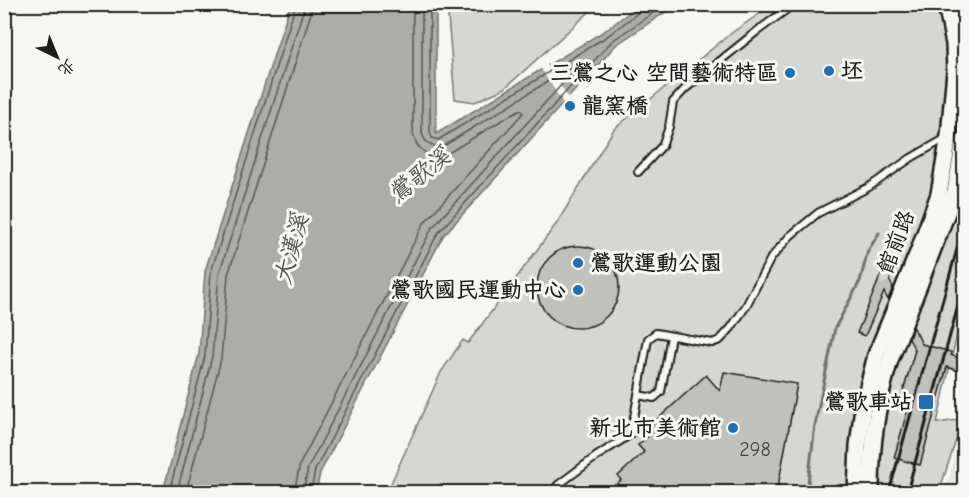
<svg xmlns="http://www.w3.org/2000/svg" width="969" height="497" font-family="'Comic Neue','LXGW WenKai TC',sans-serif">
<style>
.built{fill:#e6e6e2}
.green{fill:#d6d6d2;stroke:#797977;stroke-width:1.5}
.water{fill:#acaca9;stroke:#727271;stroke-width:1.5}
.pier{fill:#f6f6f2}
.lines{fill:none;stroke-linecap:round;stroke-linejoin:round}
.shore{stroke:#565654;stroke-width:1.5}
.stream{stroke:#727271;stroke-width:3}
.building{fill:#c0c0bd;stroke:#1c1c1c;stroke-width:1.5}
.pedestrian-tunnel{stroke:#d5d5d2;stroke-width:9;stroke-dasharray:9 4.5;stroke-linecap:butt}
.service-casing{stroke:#1c1c1c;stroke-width:10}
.tertiary-casing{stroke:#1c1c1c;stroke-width:20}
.service{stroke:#f6f6f2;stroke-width:6}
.tertiary{stroke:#f6f6f2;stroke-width:15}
.rail{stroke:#1c1c1c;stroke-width:3}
.poi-dot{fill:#1f6fb2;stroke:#f6f6f2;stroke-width:2}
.labels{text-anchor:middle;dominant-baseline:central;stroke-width:6;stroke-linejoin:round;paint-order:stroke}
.number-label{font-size:20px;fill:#454544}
.poi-label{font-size:22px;font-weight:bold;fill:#1c1c1c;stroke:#f6f6f2;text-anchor:end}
.street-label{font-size:22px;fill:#1c1c1c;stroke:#f6f6f2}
.water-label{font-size:24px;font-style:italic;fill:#565654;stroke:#f6f6f2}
</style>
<rect width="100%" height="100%" fill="#f6f6f2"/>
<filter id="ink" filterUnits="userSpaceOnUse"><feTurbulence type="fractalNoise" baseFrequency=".0167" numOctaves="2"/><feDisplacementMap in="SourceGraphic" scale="12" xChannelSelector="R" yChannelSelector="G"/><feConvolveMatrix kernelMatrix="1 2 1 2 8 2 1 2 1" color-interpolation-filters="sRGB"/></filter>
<g filter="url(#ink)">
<path class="built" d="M962,430H964V492H945Z"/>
<g class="green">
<path d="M447,5H529L543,10L578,5H597L505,88L475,102L455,99Z"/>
<path d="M772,5H964V303L937,423L964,419V426L960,428L939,492H387L441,372L463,340L468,343L557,223L614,129L730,34Z"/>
</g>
<path class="water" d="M290,5H436V134L606,30L639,5H676L616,45L443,236L320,473L316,492H163L199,354L205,271Z"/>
<path class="pier" d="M546,63L570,100L565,106L540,67Z"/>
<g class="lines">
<g class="shore">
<path d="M430,4V133L432,138L438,140L609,35L639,12L642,4"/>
<path d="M169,492L205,356L211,272L296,4"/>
<path d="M177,492L212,357L219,274L303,11V4"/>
<path d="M186,492L221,359L228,275L311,13L312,4"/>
<path d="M294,492L300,464L424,223L523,113L522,110H519L445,155C428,158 416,150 413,133V4"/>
<path d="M303,492L308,468L432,228L573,72L572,69H568L445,145C434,149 425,144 422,133V4"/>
<path d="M311,492L315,470L438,233L612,41L666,4"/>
</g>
<path class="stream" d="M808,492V483L815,425L835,328L860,281L868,251L879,233"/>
</g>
<g class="building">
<circle cx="578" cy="287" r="41"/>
<path d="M882,272L891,276L889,280L893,287L888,300L884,292L865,336L857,333Z"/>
<path d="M913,326L922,344L951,352V355L964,360V373L947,367L920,465L894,458L907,412L899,410L903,399H901L915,350L909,339Z"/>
<path d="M724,372L797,384L777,492H616L612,488L621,480L618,476L644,452L638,445L654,431L650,426L706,375L720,391Z"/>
</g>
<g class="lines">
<path class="pedestrian-tunnel" d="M885,283L884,280L887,273"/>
<g class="service-casing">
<g id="service">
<path d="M638,172L662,146L669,127L673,102L685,89L756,32L794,4"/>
<path d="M638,395L654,398L661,392L671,336"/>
<path d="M553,492L558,485L597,456L631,434L648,339L656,333L712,343L720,340L731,328L746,306L771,258L790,236L818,213L869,187L911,158L946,138"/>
</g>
</g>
<g class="tertiary-casing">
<g id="tertiary">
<path d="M959,4L964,36"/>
<path d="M856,492L858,446L863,407L876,355L919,250L939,194L949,136L955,71L954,44L946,4"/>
<path d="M871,492C871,448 877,402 890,360L955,192L964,141"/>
</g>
</g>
<use href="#service" class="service"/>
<use href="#tertiary" class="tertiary"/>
<g class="rail">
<path d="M889,492L964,224"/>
<path d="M907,492L964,284"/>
</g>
</g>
</g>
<g class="poi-dot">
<circle cx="829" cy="71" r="6"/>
<circle cx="790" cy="73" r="6"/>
<circle cx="570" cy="106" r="6"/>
<circle cx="578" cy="263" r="6"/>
<circle cx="578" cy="290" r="6"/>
<rect x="918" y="394" width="16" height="16" rx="3"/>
<circle cx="733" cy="428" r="6"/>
</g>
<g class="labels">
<g class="number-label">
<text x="755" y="449">298</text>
</g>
<g class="poi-label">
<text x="841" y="71" text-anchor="start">坯</text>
<text x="778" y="73">三鶯之心 空間藝術特區</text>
<text x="582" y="106" text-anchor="start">龍窯橋</text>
<text x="590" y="263" text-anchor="start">鶯歌運動公園</text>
<text x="566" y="290">鶯歌國民運動中心</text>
<text x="912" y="402">鶯歌車站</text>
<text x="721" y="428">新北市美術館</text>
</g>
<g class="street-label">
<text transform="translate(896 242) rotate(-69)">館前路</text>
</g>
<g class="water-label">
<text transform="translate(419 175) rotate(-39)">鶯歌溪</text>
<text transform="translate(291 249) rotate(-75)">大漢溪</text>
</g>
</g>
<rect width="969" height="497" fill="none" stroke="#f6f6f2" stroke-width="24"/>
<rect x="12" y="12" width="945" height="473" fill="none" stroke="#1c1c1c" stroke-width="2" filter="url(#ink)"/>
<g transform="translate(57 57) rotate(137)" stroke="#f6f6f2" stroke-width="4.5" paint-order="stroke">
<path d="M0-4.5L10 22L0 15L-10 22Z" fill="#1c1c1c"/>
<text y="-9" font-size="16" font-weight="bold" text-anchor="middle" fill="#1c1c1c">北</text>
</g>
</svg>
